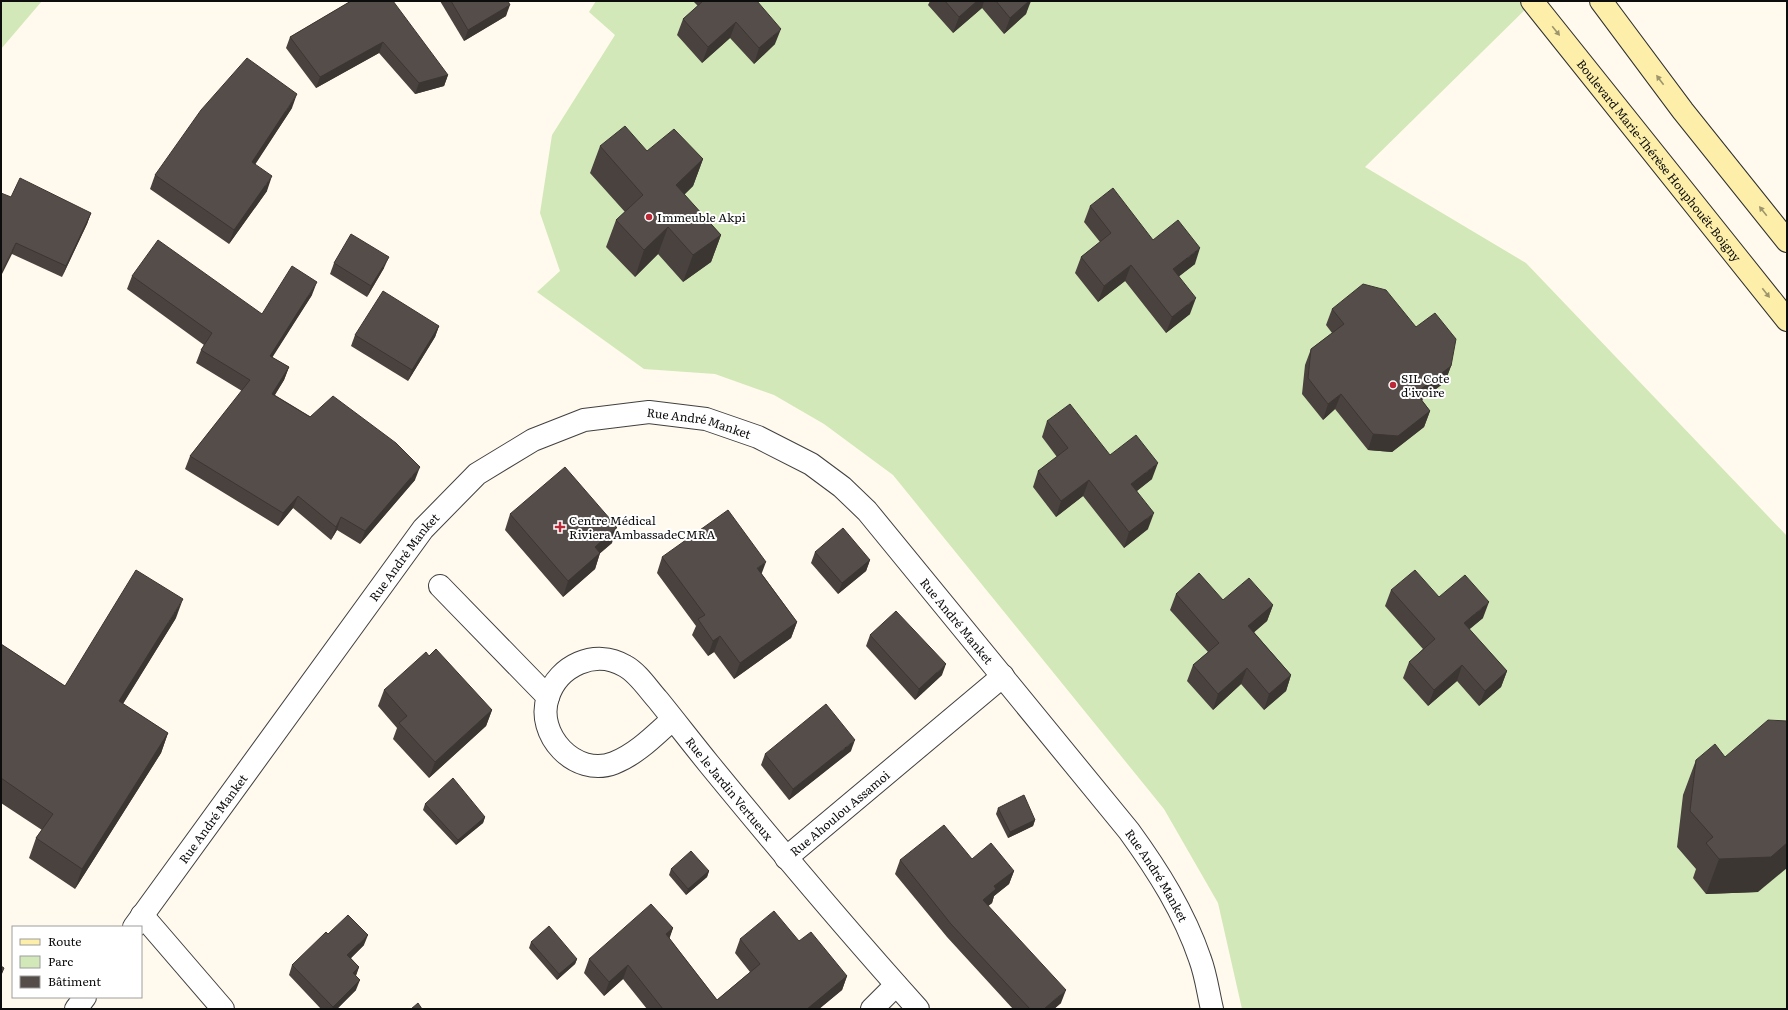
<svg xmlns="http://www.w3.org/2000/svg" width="1788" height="1010" font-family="Literata,serif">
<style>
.green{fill:#d3e8b8}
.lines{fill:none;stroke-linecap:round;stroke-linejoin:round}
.minor-casing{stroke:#404040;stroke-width:24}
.secondary-casing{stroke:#2f2f2f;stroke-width:24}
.minor{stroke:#fff;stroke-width:22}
.secondary{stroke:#fdefaa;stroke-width:22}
.wall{fill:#49423f}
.shaded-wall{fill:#3c3633}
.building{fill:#554d49;stroke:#3c3633}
.oneway{fill:#9d956b}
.poi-dot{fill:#b92938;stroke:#fff;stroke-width:1.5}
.labels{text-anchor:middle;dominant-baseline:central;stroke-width:4;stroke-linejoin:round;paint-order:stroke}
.street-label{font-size:12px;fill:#0d0d0d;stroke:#fff}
.poi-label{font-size:12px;fill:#0d0d0d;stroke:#fff;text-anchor:start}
</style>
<rect width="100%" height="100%" fill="#fffaed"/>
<g class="green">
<path d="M1,1H42L1,49Z"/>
<path d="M596,1H1534L1365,167L1526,263L1787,536V1009H1242L1218,903L1164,809L893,475L824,424L774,395L715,374L644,369L537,292L560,271L540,213L552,135L615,35L589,12Z"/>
</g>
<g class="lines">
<g class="minor-casing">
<g id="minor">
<path d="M440,586L548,697"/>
<path id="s1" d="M673,719C655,735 637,754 614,763C575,778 535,734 548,697C558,666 595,648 625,666C638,673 648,689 658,700C675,721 692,743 709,764C777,847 846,929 918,1009"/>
<path id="s2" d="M786,858L1003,676"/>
<path d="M142,915L223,1009"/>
<path id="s3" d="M134,927L423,529L477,474L533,440L584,420L649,412L706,419L758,437L811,464L842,487L867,511L1129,831C1158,871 1184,912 1200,959C1206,975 1208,992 1212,1009"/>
<path d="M76,1009L85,997"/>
<path d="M872,1009L896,985"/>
</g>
</g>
<g class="secondary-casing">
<g id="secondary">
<path id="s4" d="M1532,1L1787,320"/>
<path d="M1601,1L1683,111L1787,241"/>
</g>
</g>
<use href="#minor" class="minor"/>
<use href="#secondary" class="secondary"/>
</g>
<g class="wall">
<path d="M351,1L448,75L444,86L415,94L379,53L316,88L286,48L290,37Z"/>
<path d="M440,1H508L506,16L464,41Z"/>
<path d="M693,1H757L775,44L754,64L730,38L702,63L677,35L683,19L698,6Z"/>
<path d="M930,1H1029L1026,14L1004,34L982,8L953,33L928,5Z"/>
<path d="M292,108L255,164L267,191L229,244L150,189L155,175Z"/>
<path d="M600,146L647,151L703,159L693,186L684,195L721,235L711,262L683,282L658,254L635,277L606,247L616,220L625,212L590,173Z"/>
<path d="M11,197L91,213L87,224L62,277L12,254Z"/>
<path d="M1090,206L1153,240L1195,264L1179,276L1190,314L1166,333L1125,281L1098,302L1075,273L1081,257L1100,242L1084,222Z"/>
<path d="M334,263L384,268L367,297L330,274Z"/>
<path d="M132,276L262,314L312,295L272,357L289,367L284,380L275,395L415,480L360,544L337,530L331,540L293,508L278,526L185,469L190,456L242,391L196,363L201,350L204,345L127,289Z"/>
<path d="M1332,309L1416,327L1451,366L1445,382L1422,400L1430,411L1424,427L1392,452L1368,450L1335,409L1323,420L1302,394L1305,365L1311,349L1332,333L1326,325Z"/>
<path d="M439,326L435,337L408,381L351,346L355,335Z"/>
<path d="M1047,421L1110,455L1152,479L1137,491L1148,529L1124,548L1083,496L1056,517L1033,487L1038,471L1057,457L1042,437Z"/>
<path d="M510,514L612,543L600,553L595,569L563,597L505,530Z"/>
<path d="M815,552L870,560L866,571L838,594L811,563Z"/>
<path d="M662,557L762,574L797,622L791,638L734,679L714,652L708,656L692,635L696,626L657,573Z"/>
<path d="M1391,590L1439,597L1483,618L1469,629L1507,671L1501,687L1479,706L1457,681L1428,706L1403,678L1409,662L1423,649L1385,606Z"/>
<path d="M1176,594L1223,600L1273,605L1267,621L1254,632L1291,675L1286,691L1264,710L1241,684L1213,710L1187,681L1193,665L1208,652L1170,610Z"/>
<path d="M176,618L123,704L168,733L161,753L75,889L29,858L36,838L42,830L1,803V644L65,686Z"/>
<path d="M870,635L942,675L915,700L866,646Z"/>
<path d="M429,656L492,710L486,726L429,778L393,739L397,728L378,706L384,690Z"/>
<path d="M851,751L789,800L761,765L765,754Z"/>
<path d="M1696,760L1758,892L1706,894L1693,878L1696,869L1677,847L1683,795Z"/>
<path d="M425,804L485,817L483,823L456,845L423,810Z"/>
<path d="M998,808L1035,820L1033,826L1008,838L996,814Z"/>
<path d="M972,859L1014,871L1009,884L994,896L992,903L988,906L1061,1003L1054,1009H1013L947,937L895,874L900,860Z"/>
<path d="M671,869L709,871L707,877L686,895L669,875Z"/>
<path d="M673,928L669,938L717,1000L750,972L735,953L740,939L799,941L847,976L842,990L819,1009H647L623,979L604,996L584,973L589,959Z"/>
<path d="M328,934L364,945L351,958L359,967L356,976V990L337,1009H321L289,975L292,965Z"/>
<path d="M531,942L577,959L575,964L557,980L529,948Z"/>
</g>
<g class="shaded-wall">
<path d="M977,1H984L982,8L953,33L959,17Z"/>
<path d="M1029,1H1031L1026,14L1004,34L1010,18Z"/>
<path d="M510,5L506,16L464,41L468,30Z"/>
<path d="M736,22L730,38L702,63L708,47Z"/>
<path d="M781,29L775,44L754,64L759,48Z"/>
<path d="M383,42L379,53L316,88L320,77Z"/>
<path d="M448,75L444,86L415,94L419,83Z"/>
<path d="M297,94L292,108L247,177L252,162Z"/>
<path d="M703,159L693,186L666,212L676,185Z"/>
<path d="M272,176L267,191L229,244L234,230Z"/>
<path d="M91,213L87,224L62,277L66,266Z"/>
<path d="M668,227L658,254L635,277L644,250Z"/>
<path d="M721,235L711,262L683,282L693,255Z"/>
<path d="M16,243L12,254L1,276V273Z"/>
<path d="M1200,248L1195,264L1168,285L1173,269Z"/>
<path d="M389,257L384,268L367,297L371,286Z"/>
<path d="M1131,265L1125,281L1098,302L1104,286Z"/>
<path d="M317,282L312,295L265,369L270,356Z"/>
<path d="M1196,298L1190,314L1166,333L1172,317Z"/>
<path d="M439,326L435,337L408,381L412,370Z"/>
<path d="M1451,366L1445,382L1410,409L1416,393Z"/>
<path d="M289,367L284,380L267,407L272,394Z"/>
<path d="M1341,394L1335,409L1323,420L1328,404Z"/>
<path d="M1430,411L1424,427L1392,452L1368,450L1373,434Z"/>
<path d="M1158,463L1152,479L1125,500L1131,484Z"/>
<path d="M420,467L415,480L360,544L365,531Z"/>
<path d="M1089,480L1083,496L1056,517L1061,501Z"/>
<path d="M298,496L293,508L278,526L283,513Z"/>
<path d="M1154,513L1148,529L1124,548L1129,532Z"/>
<path d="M341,517L337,530L331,540L336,527Z"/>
<path d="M617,527L612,543L589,563L595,547Z"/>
<path d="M600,553L595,569L563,597L568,581Z"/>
<path d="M870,560L866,571L838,594L842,583Z"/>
<path d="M766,562L760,578L757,568Z"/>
<path d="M183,599L176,618L112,721L119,701Z"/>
<path d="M1489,602L1483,618L1458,639L1464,623Z"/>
<path d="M1273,605L1267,621L1243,642L1248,626Z"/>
<path d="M797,622L791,638L734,679L740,663Z"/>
<path d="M720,636L714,652L708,656L713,641Z"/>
<path d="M946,664L942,675L915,700L919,689Z"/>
<path d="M1462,665L1457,681L1428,706L1434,690Z"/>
<path d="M1247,668L1241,684L1213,710L1218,694Z"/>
<path d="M1507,671L1501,687L1479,706L1485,691Z"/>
<path d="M1291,675L1286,691L1264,710L1269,694Z"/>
<path d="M492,710L486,726L429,778L435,762Z"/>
<path d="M168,733L161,753L75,889L82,869Z"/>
<path d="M855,740L851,751L789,800L793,789Z"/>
<path d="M485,817L483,823L456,845L458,840Z"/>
<path d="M1035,820L1033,826L1008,838L1010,832Z"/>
<path d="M1787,843V868L1758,892L1706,894L1719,859Z"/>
<path d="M709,871L707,877L686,895L688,889Z"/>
<path d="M1014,871L1009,884L994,896L992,903L978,914L983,900L994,886Z"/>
<path d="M673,928L668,943L666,934Z"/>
<path d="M368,935L364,945L344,965L347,955Z"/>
<path d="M577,959L575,964L557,980L559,974Z"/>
<path d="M628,965L623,979L604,996L609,982Z"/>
<path d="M359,967L355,977L353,973Z"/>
<path d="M847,976L842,990L819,1009H807Z"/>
<path d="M360,980L356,990L337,1009H332L333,1007Z"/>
<path d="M1066,990L1061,1003L1054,1009H1044Z"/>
</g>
<g class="building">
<path d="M351,1H393L448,75L419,83L383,42L320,77L290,37Z"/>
<path d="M451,1H508L510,5L468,30Z"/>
<path d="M703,1H757L781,29L759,48L736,22L708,47L683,19Z"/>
<path d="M945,1H977L959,17Z"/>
<path d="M996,1H1029L1010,18Z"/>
<path d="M247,58L297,94L252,162L272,176L234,230L155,175L201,110Z"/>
<path d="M625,126L647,151L674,129L703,159L676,185L721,235L693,255L668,227L644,250L616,220L643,195L600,146Z"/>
<path d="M20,178L91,213L66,266L16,243L1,273V193L11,197Z"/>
<path d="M1113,188L1153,240L1178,220L1200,248L1173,269L1196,298L1172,317L1131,265L1104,286L1081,257L1111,233L1090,206Z"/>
<path d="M351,234L389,257L371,286L334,263Z"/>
<path d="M158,240L262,314L292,266L317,282L270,356L289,367L272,394L310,417L333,396L396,443L420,467L365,531L341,517L336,527L298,496L283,513L190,456L250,380L201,350L212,333L132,276Z"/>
<path d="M1363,284L1386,290L1416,327L1435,313L1456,339L1451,366L1416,393L1430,411L1398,436L1373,434L1341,394L1328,404L1308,378L1311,349L1344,324L1332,309Z"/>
<path d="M383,291L439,326L412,370L355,335Z"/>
<path d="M1070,404L1110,455L1136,435L1158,463L1131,484L1154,513L1129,532L1089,480L1061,501L1038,471L1068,448L1047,421Z"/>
<path d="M565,467L617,527L595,547L600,553L568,581L510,514Z"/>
<path d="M728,510L766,562L757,568L797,622L740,663L720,636L713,641L698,619L705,615L662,557Z"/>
<path d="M843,528L870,560L842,583L815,552Z"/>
<path d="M136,570L183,599L119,701L168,733L82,869L36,838L53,814L1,778V644L65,686Z"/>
<path d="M1415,570L1439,597L1465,575L1489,602L1464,623L1507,671L1485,691L1462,665L1434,690L1409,662L1435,639L1391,590Z"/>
<path d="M1199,573L1223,600L1249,578L1273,605L1248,626L1291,675L1269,694L1247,668L1218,694L1193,665L1219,643L1176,594Z"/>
<path d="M896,611L946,664L919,689L870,635Z"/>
<path d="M436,649L492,710L435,762L399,723L407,716L384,690L426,652L429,656Z"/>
<path d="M826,704L855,740L793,789L765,754Z"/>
<path d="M1768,720L1787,721V843L1771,857L1719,859L1706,843L1713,837L1690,811L1696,760L1715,744L1725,757Z"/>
<path d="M453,778L485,817L458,840L425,804Z"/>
<path d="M1024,795L1035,820L1010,832L998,808Z"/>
<path d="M944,825L972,859L991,843L1014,871L994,886L996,889L983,900L1066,990L1044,1009H1030L951,924L900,860Z"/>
<path d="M691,851L709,871L688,889L671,869Z"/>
<path d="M651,904L673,928L666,934L717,1000L760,964L740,939L774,911L799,941L811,932L847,976L807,1009H663L628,965L609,982L589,959Z"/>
<path d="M348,915L368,935L347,955L359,967L353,973L360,980L333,1007L292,965L326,932L328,934Z"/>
<path d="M549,926L577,959L559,974L531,942Z"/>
<path d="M1,966L4,968L1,975Z"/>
<path d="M418,1003L422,1009H411Z"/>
</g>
<defs><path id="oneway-solid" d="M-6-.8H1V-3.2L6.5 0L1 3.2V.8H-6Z"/></defs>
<g class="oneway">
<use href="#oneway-solid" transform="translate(1556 31) rotate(51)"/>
<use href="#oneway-solid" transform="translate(1660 80) rotate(-127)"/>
<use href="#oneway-solid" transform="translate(1763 211) rotate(-129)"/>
<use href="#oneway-solid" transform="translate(1766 293) rotate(52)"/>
</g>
<g class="poi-dot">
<circle cx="649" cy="217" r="4"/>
<circle cx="1393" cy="385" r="4"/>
<path d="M558 521h4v4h4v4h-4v4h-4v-4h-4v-4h4z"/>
</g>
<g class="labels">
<g class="street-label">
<text stroke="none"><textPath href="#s4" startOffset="204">Boulevard Marie-Thérèse Houphouët-Boigny</textPath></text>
<text stroke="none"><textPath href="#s3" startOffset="806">Rue André Manket</textPath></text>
<text stroke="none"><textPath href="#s3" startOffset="458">Rue André Manket</textPath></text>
<text stroke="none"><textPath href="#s3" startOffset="1142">Rue André Manket</textPath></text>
<text stroke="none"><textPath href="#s1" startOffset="445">Rue le Jardin Vertueux</textPath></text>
<text stroke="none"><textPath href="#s2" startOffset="70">Rue Ahoulou Assamoi</textPath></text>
<text stroke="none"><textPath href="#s3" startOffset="134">Rue André Manket</textPath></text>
<text stroke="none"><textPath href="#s3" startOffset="1466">Rue André Manket</textPath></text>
</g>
<g class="poi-label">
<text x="657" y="217">Immeuble Akpi</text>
<text x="1401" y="378">SIL Cote<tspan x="1401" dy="14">d'ivoire</tspan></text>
<text x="569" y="520">Centre Médical<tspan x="569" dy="14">Riviera AmbassadeCMRA</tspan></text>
</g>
</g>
<rect width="1788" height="1010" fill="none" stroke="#0d0d0d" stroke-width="4"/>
<rect x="12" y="926" width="130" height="72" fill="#ffffff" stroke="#9e9e9e"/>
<rect x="20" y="939" width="20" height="6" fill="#fdefaa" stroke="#9e9e9e"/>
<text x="48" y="946" font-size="12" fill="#0d0d0d">Route</text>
<rect x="20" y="956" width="20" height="12" fill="#d3e8b8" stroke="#9e9e9e"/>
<text x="48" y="966" font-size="12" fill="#0d0d0d">Parc</text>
<rect x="20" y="976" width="20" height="12" fill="#554d49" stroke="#9e9e9e"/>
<text x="48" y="986" font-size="12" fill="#0d0d0d">Bâtiment</text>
</svg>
